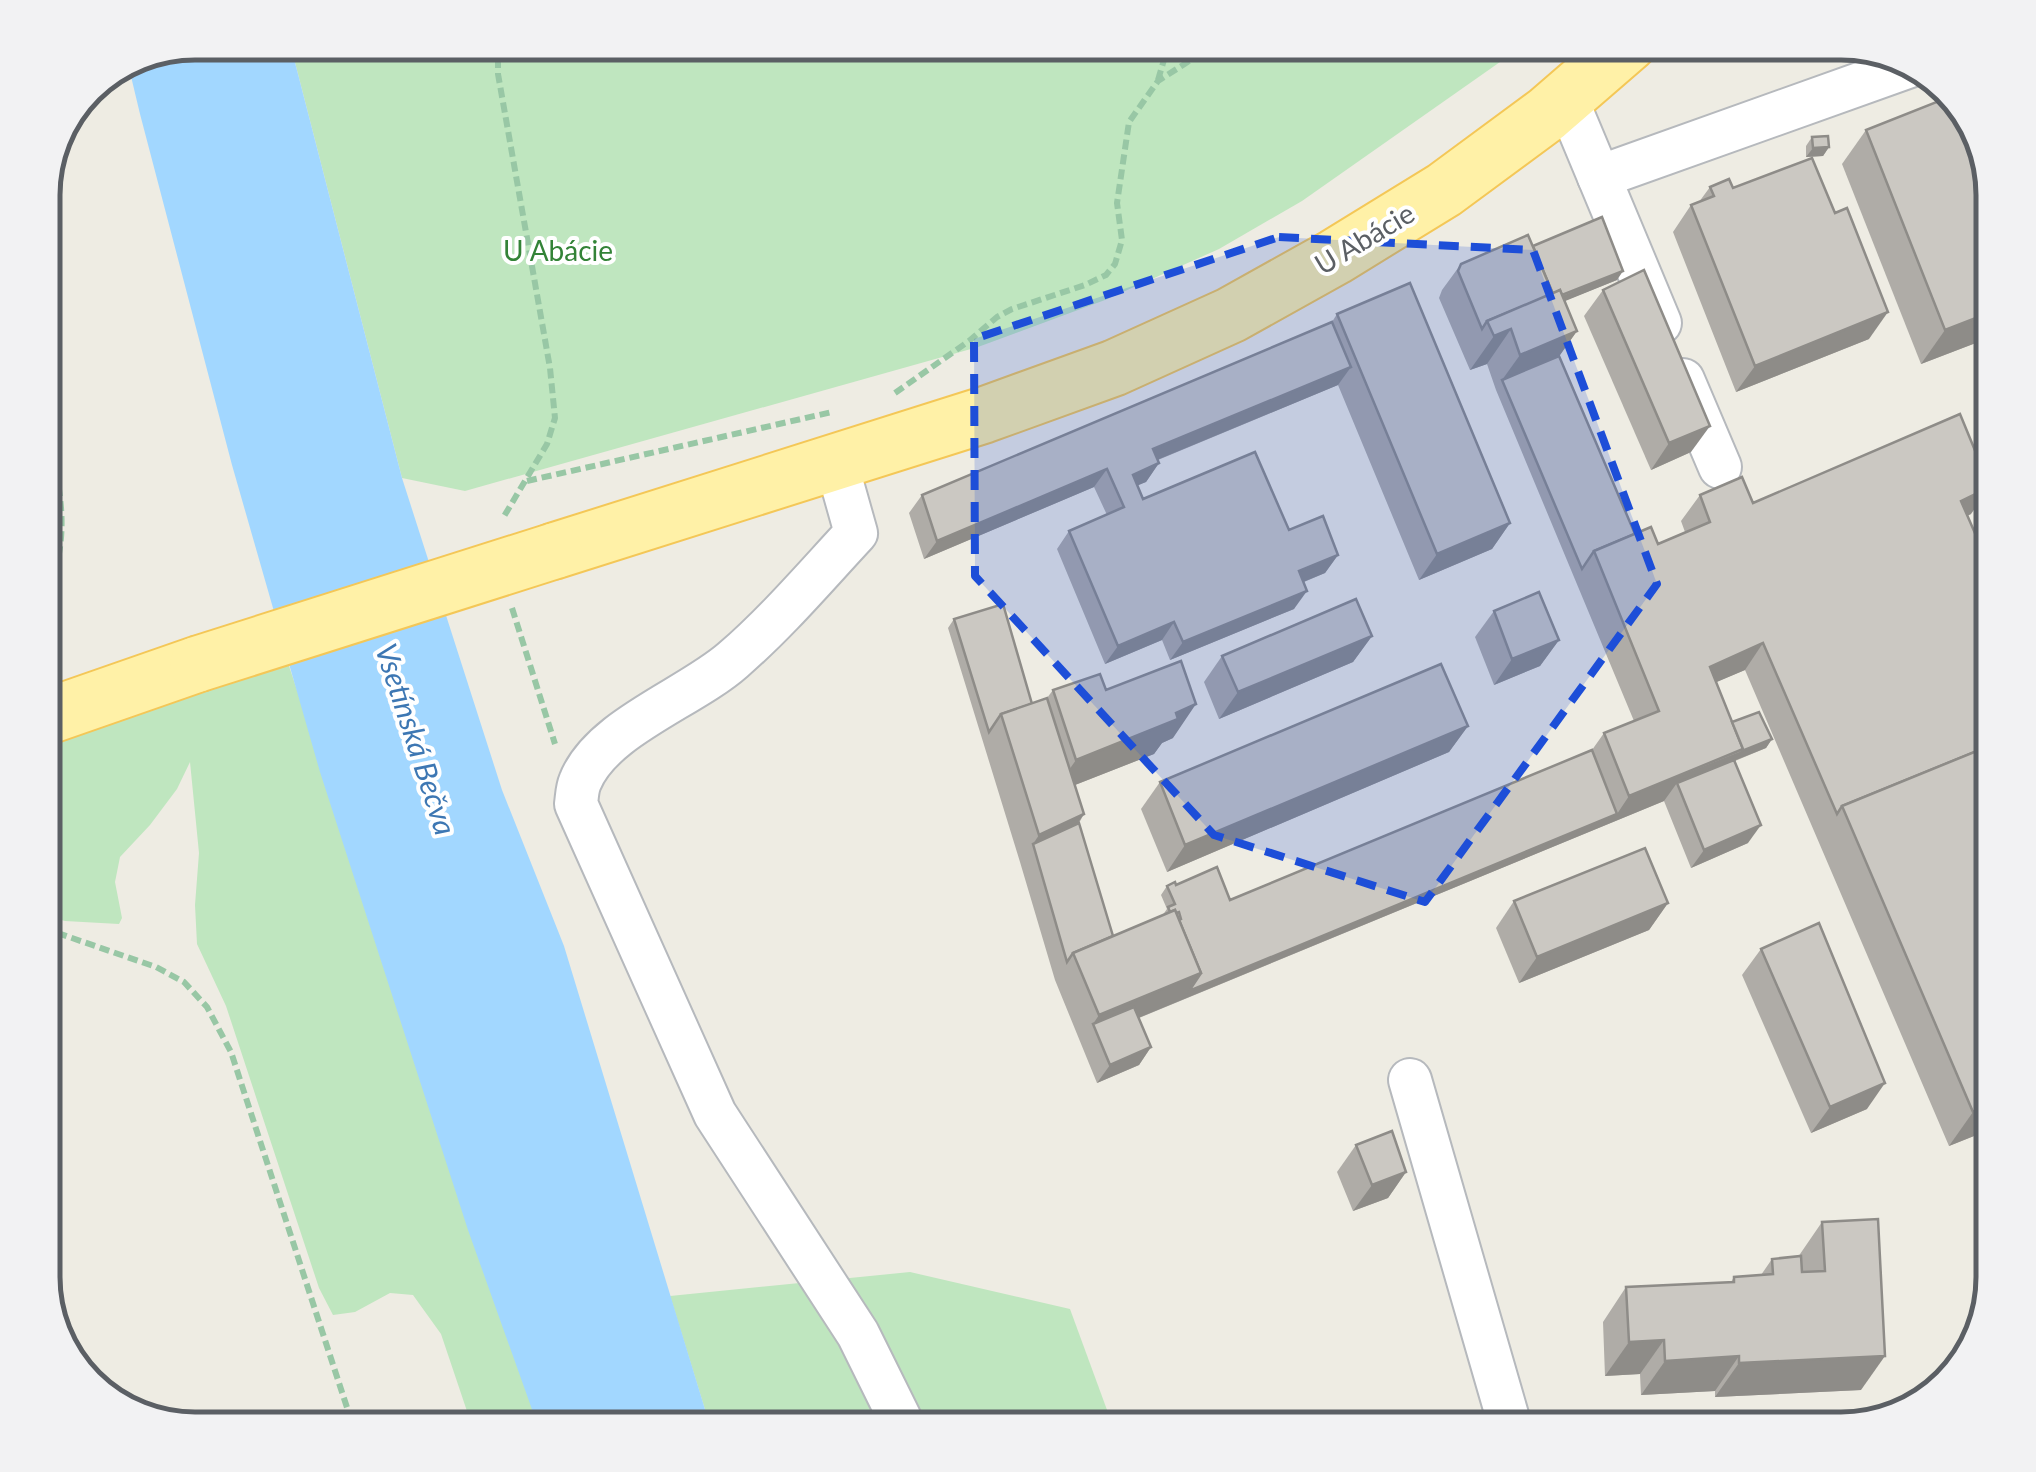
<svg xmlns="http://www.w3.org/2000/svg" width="2036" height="1472" font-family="Lato,sans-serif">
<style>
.green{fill:#bfe6bf}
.water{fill:#a2d7ff}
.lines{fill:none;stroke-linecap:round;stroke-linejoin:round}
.minor-casing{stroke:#b6b9bd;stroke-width:46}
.major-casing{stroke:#f4c757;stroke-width:59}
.path{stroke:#98c7a5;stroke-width:6;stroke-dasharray:10 5;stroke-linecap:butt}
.minor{stroke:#fff;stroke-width:42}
.major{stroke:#fff1a7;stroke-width:55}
.major-bridge-casing{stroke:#f4c757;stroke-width:59;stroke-linecap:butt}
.major-bridge{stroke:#fff1a7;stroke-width:55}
.wall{fill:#afaca7}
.shaded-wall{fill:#8e8c88}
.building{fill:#cbc8c2;stroke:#8e8c88;stroke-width:2.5}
.marked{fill:#1d4ed8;fill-opacity:0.2;stroke:#1d4ed8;stroke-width:8;stroke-dasharray:20 12;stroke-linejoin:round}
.labels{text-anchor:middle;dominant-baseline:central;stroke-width:8;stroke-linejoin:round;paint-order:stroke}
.street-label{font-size:28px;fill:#5b5f64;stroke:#fff}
.park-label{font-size:28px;fill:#338337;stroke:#fff}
.water-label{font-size:30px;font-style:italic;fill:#3d77b3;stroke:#fff}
.rim{fill:none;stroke:#5b5f64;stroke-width:5}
</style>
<rect width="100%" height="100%" fill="#eeece3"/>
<g class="green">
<path d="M290,43H1527L1302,201L1219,249L1105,300L978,347L465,491L402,478Z"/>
<path d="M288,663L543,1429H473L441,1334L413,1295L390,1293L355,1312L333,1315L319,1288L226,1006L197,944L195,905L199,853L190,762L177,789L150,825L120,857L115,882L122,918L119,924L65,921L43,915V746L181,695Z"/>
<path d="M910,1272L1070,1309L1114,1429H711L670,1296Z"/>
</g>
<path class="water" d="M195,43H290L402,478L502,790L564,946L711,1429H539L468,1230L320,772L232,465L140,114L129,68Z"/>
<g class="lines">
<g class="minor-casing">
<g id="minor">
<path d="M1566,98L1660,323"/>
<path d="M1599,177L1910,66"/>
<path d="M1683,380L1720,467"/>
<path d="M836,462L856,533C816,576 777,622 733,660C690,698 601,728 580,782C577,789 577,797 576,804L715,1114L858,1334L905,1429"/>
<path d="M1410,1080L1511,1429"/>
</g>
</g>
<g class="major-casing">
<g id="major">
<path d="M554,551L984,415L1114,368L1231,315L1335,257L1444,190L1547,114L1629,43"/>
<path d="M43,718L198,664"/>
</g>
</g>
<g class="path">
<path d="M498,43V74L550,368L555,418L547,444L503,518"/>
<path d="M1158,80L1169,43"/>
<path d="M895,393L969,341L997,317L1012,309L1085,285L1106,275L1115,264L1122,240L1117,203L1129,122L1158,81L1217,43"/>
<path d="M527,481L832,412"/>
<path d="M43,598C76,539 58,477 43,415"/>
<path d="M512,608L555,744"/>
<path d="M43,928L156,967L184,982L207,1007L231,1052L354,1429"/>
</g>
<use href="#minor" class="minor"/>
<use href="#major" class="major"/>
<g class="major-bridge-casing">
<path id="major-bridge" d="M198,664L554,551"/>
</g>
<use href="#major-bridge" class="major-bridge"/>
</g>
<g class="wall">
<path d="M1866,130L1994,336L1921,364L1842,164Z"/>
<path d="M1812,137L1829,147L1823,156L1806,157V146Z"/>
<path d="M1710,187L1733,188L1869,339L1736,392L1673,232L1691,205L1699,202Z"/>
<path d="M1533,246L1617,280L1564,301L1577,331L1559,356L1635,534L1658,544L1685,532L1681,521L1700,495L1753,503L1971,514L1967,516L1994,1128L1949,1146L1745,670L1716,682L1732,722L1772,739L1766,748L1735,761L1748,843L1691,868L1664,801L1139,1018L1151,1047L1139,1065L1097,1083L1055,980L1020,862L948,628L954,619L1032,704L1047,698L1053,690H1106L1173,738L1162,743L1154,754L1075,785L1084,814L1079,823L1113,936L1162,916L1167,909L1161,895L1167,886L1176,885L1230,900L1592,750L1604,733L1634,721L1496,390L1487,364L1470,370L1439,298L1442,290L1461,264Z"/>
<path d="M1603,290L1691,452L1651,470L1584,316Z"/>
<path d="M1337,314L1510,523L1492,549L1419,580L1338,385L1158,460L1159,463L1146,482L1137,485L1143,499L1289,530L1338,555L1325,573L1304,582L1294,609L1170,660L1162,640L1105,664L1057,549L1069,531L1107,515L1094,487L924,559L909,513L922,495L1332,322Z"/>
<path d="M1494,611L1559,640L1540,666L1494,685L1475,637Z"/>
<path d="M1372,636L1353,662L1219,719L1204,682L1222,656Z"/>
<path d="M1468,726L1449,752L1167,872L1141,809L1160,782Z"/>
<path d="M1514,901L1668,903L1649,930L1519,983L1496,928Z"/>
<path d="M1761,949L1867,1109L1811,1133L1742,975Z"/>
<path d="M1356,1145L1406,1172L1388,1198L1353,1211L1337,1172Z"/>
<path d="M1822,1222L1861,1390L1715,1397V1391L1641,1395L1640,1374L1605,1376L1603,1322L1626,1287L1731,1282L1734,1277L1761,1275L1772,1259L1798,1257Z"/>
</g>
<g class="shaded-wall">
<path d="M1829,147L1823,156L1806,157L1813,148Z"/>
<path d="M1623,271L1617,280L1548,308L1511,329L1487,364L1470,370L1494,336L1489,326Z"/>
<path d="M1994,311V336L1921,364L1945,330Z"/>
<path d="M1888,312L1869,339L1736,392L1755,366Z"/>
<path d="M1577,331L1553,365L1502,380L1520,355Z"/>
<path d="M1351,367L1338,385L1140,467L1153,449Z"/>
<path d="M1710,426L1691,452L1651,470L1669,443Z"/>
<path d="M1159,463L1146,482L1120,493L1133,475Z"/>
<path d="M1107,469L1094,487L924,559L937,541Z"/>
<path d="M1990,487L1971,514L1942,527L1961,501Z"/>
<path d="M1510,523L1492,549L1419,580L1437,554Z"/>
<path d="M1338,555L1325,573L1286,589L1299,571Z"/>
<path d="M1307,591L1294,609L1170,660L1183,642Z"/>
<path d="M1174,622L1162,640L1105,664L1118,646Z"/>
<path d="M1372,636L1353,662L1219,719L1238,692Z"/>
<path d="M1559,640L1540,666L1494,685L1512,659Z"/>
<path d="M1763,643L1745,670L1691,693L1710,667Z"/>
<path d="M1196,704L1173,738L1162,743L1154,754L1052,794L1076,760Z"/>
<path d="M1468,726L1449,752L1167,872L1185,845Z"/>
<path d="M1772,739L1766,748L1736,760L1725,776L1677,783L1664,801L1097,1035L1093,1024L1099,1015L1201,973L1617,814L1629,796Z"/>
<path d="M1084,814L1066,841L1033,844L1039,835Z"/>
<path d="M1761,825L1748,843L1691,868L1704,850Z"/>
<path d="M1668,903L1649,930L1519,983L1537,957Z"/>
<path d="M1151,1047L1139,1065L1097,1083L1110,1065Z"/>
<path d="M1885,1083L1867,1109L1811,1133L1830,1107Z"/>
<path d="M1994,1103V1128L1949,1146L1973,1112Z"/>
<path d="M1406,1172L1388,1198L1353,1211L1372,1185Z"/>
<path d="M1664,1340L1640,1374L1605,1376L1629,1342Z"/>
<path d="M1739,1356L1715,1391L1641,1395L1665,1361Z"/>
<path d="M1885,1356L1861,1390L1715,1397L1739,1363Z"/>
</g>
<g class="building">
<path d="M1949,97L1994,209V311L1945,330L1866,130Z"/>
<path d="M1828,136L1829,147L1813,148L1812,137Z"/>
<path d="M1812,158L1835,213L1847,208L1888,312L1755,366L1691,205L1714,196L1710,187L1729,179L1733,188Z"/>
<path d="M1602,217L1623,271L1562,295L1560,290L1553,294L1533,246Z"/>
<path d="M1528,235L1553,294L1487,321L1482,329L1458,271L1461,264Z"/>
<path d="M1644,270L1710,426L1669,443L1603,290Z"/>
<path d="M1410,283L1510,523L1437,554L1337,314Z"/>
<path d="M1560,290L1577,331L1520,355L1511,329L1494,336L1487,321Z"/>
<path d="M1332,322L1351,367L1153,449L1159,463L1133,475L1143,499L1255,452L1289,530L1323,516L1338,555L1299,571L1307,591L1183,642L1174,622L1118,646L1069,531L1124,507L1107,469L937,541L922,495Z"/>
<path d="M1559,356L1635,534L1594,551L1582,569L1502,380Z"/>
<path d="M1960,414L1990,487L1961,501L1994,577V744L1842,806L1837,814L1763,643L1710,667L1743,749L1629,796L1604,733L1659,711L1594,551L1651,527L1658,544L1710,522L1700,495L1742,477L1753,503Z"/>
<path d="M1539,592L1559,640L1512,659L1494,611Z"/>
<path d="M1356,599L1372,636L1238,692L1222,656Z"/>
<path d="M1003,604L1032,704L1001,714L989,732L954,619Z"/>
<path d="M1181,661L1196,704L1176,713L1178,719L1076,760L1053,690L1100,674L1106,690Z"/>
<path d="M1441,664L1468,726L1185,845L1160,782Z"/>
<path d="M1047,698L1084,814L1039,835L1001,714Z"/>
<path d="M1759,712L1772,739L1742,751L1743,749L1732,722Z"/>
<path d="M1994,744V1103L1973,1112L1842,806Z"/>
<path d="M1592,750L1617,814L1189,991L1201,973L1179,920L1181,919L1179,912L1176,913L1175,910L1170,912L1168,907L1175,904L1167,886L1175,882L1176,885L1217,867L1230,900Z"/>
<path d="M1734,760L1761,825L1704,850L1677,783Z"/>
<path d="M1079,823L1113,936L1073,953L1067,962L1033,844Z"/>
<path d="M1645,848L1668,903L1537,957L1514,901Z"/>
<path d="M1175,910L1201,973L1099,1015L1073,953Z"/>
<path d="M1819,923L1885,1083L1830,1107L1761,949Z"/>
<path d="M1134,1007L1151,1047L1110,1065L1093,1024Z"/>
<path d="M1392,1131L1406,1172L1372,1185L1356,1145Z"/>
<path d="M1878,1219L1885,1356L1739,1363V1356L1665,1361L1664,1340L1629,1342L1626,1287L1734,1282V1277L1773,1274L1772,1259L1801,1256L1802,1272L1825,1271L1822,1222Z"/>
</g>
<path class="marked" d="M1279,237L1533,250L1657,584L1425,902L1214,835L975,576L974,339Z"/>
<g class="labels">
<g class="street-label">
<text transform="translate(1364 238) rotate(-31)">U Abácie</text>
</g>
<g class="park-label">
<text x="558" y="250">U Abácie</text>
</g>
<g class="water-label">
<text transform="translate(417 739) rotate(72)">Vsetínská Bečva</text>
</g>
</g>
<path d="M0 0H2036V1472H0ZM195 60H1841A135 135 0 0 1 1976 195V1277A135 135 0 0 1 1841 1412H195A135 135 0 0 1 60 1277V195A135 135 0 0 1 195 60Z" fill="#f2f2f3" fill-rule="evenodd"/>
<path class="rim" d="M195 60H1841A135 135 0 0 1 1976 195V1277A135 135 0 0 1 1841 1412H195A135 135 0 0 1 60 1277V195A135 135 0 0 1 195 60Z"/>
</svg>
